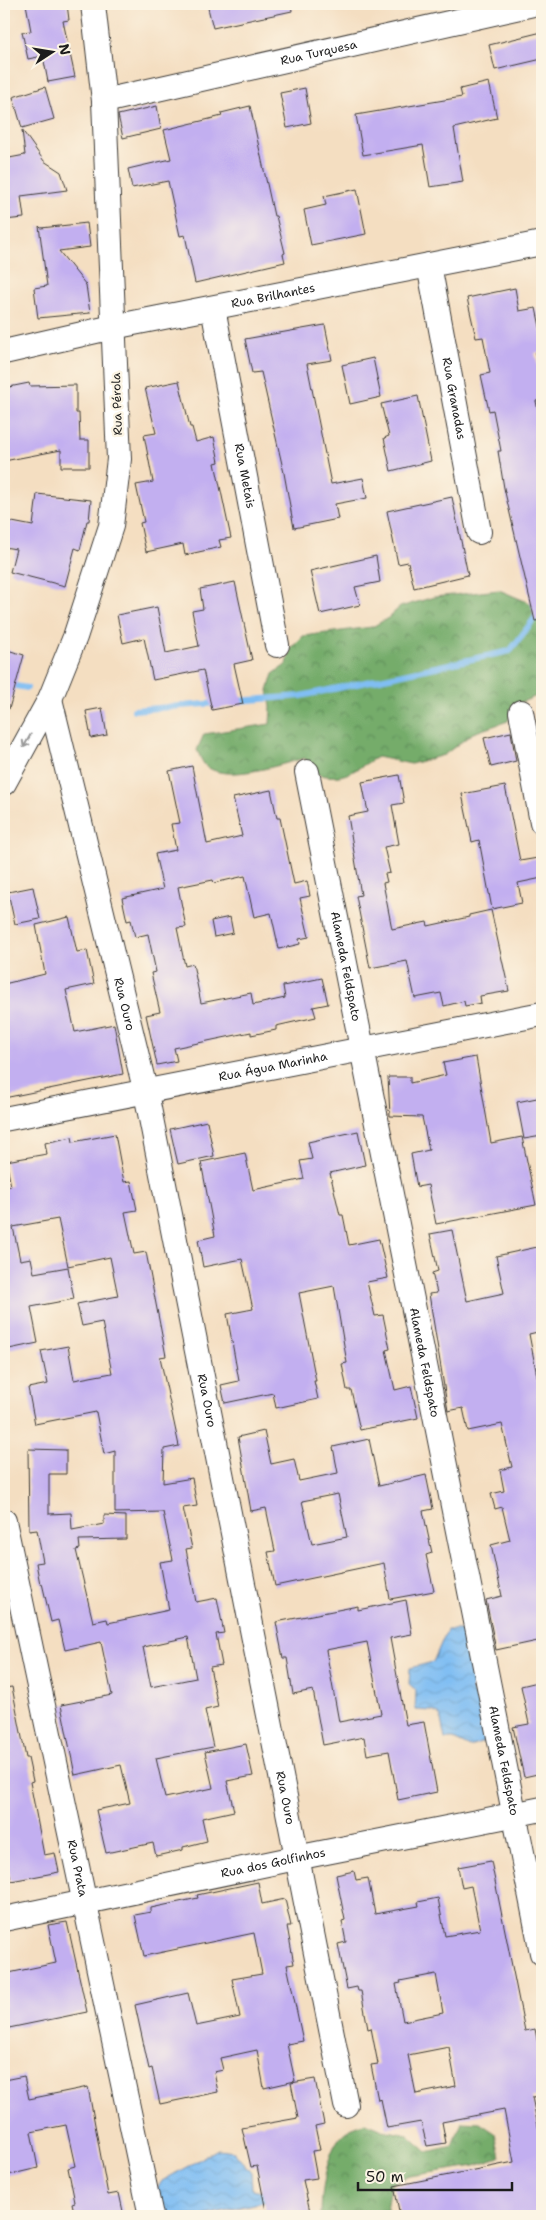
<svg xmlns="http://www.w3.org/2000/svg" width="546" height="2220" font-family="'Shantell Sans',sans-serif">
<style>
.forest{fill:url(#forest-crowns);stroke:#486444}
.water{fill:url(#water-waves);stroke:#4e6d88}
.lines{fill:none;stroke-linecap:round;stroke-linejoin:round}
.stream{stroke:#80bef3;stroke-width:6}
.building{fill:#c2aff0;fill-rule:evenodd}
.minor-casing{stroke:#3c3935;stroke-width:26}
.minor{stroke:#fff;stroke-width:24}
.oneway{stroke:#999}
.labels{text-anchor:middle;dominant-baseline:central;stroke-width:5;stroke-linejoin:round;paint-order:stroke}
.street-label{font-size:12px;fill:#1c1c1c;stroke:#fcf5e5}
</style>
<defs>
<pattern id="forest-crowns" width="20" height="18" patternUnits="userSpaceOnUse" patternTransform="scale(1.25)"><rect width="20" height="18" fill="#74ac6b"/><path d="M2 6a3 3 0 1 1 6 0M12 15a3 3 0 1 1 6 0" fill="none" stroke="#5e8b57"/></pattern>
<pattern id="water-waves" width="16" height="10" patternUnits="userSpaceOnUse" patternTransform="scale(1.25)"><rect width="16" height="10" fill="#80bef3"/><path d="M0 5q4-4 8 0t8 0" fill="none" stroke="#6ea3d0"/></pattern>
</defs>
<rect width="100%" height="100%" fill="#fcf5e5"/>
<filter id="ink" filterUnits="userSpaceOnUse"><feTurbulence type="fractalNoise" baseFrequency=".02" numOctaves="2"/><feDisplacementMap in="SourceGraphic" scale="10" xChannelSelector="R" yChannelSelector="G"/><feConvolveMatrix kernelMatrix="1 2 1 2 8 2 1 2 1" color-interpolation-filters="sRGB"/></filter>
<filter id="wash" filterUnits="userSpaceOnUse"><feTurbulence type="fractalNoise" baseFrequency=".0096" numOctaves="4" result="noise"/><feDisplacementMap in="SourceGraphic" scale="20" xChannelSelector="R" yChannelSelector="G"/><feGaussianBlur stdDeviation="1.12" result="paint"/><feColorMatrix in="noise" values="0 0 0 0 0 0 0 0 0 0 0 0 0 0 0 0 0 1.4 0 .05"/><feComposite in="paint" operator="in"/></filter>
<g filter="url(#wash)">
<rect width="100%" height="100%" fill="#f4dec1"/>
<g class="forest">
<path d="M499,590L530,603L542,620V694L514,705L508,721L473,733L444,755L411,764L377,757C351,772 344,782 313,773L305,758C282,764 222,785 204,764C201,760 199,754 197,750L204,734L270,724L271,707L268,690L273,674L287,664L291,648L303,636L372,627L388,618L400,607L434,597Z"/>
<path d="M462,2122L480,2123L495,2133L500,2158L475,2166L409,2176L391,2184L387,2211L383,2216H321C321,2194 326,2152 342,2135C347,2129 359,2126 366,2123L383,2130L408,2135L427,2152L453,2146Z"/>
</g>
<g class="water">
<path d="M447,1630H463L481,1672L471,1688L486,1723V1741L470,1747L454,1739H445L440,1715L433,1711L415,1710L416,1690L409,1684L410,1668L433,1662Z"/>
<path d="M218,2149L234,2151L251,2172L252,2189L268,2192L271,2200L203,2216H162L154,2194L162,2181Z"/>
</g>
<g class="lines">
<g class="stream">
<path d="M4,684L27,688"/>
<path d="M236,701L301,696L510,651L540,611L542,610"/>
<path d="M134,710L218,703"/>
</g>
</g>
<g id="blocks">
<g class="building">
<path d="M26,4H67L69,20L63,21L75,77L48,82L43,56L28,59L22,32L31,31Z"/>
<path d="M207,4H291L292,11L213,28Z"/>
<path d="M542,32V59L495,70L489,45Z"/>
<path d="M489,82L497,118L454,128L463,182L430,187L423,145L363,155L356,115L462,97L460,89Z"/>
<path d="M45,87L54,119L22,128L13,97Z"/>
<path d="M305,88L311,123L287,128L280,93Z"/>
<path d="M157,106L161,129L123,138L118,115Z"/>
<path d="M250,106L274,216H276L285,253L283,254L285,262L195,283L185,235L180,236L168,181L132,188L128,169L171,159L164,130L222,116L221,113Z"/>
<path d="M22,130L44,161L61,172L67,190L21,196L24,218L4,220V159L25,155Z"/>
<path d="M357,189L366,234L311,245L304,210L326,205L324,196Z"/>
<path d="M87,223L90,247L59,251L86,285L90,313L38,318L34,288L47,286L39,226L41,228Z"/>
<path d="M515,288L519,311L536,308L542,336V351L535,353L542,387V400L536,401L542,431V620L535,621L504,488L498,451H501L493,410L489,411L481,375L490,373L483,337L476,338L467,298Z"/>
<path d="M325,325L332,360L307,364L331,484L363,478L367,498L335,504L338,519L294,528L284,473L261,372L252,373L245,339Z"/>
<path d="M373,358L381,397L350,404L342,365Z"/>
<path d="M179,381L190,427H192L196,442L214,437L219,462L215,463L231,538L219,540L221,547L185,555L183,544L146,552L140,523L144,522L136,485L153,482L144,435L156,433L145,388Z"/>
<path d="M29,383L30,386L76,385V413H79L80,440H89V467H61V450L4,461V388Z"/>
<path d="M418,396L431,461L391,471L384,438L389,436L381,404Z"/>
<path d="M37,494L91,500L89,521H87L80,550L75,548L65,586L10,572L16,549L4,547L7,521L33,526Z"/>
<path d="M452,497L468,575L414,588L408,562L398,564L387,511Z"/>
<path d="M376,556L380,582L355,587L360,605L320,614L310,571Z"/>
<path d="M235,582L252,660L234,664L243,704L212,710L203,670L153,680L144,638L123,643L117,615L157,607L166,653L199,646L192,611L203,609L200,589Z"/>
<path d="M4,649L24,655L9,709L4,708Z"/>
<path d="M102,708L107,735L91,738L86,711Z"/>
<path d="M511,732L516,761L491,767L484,738Z"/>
<path d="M192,766L207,844L242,836L233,798L271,790L277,818H280L294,884L307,881L310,896L300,898L309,937L299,939L300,944L279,949L271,913L254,917L245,876L214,883L213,880L178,887L186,927L177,928L185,966L193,964L201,1003L251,993L253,1005L285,998L283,986L322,978L328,1004L313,1007L316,1017L276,1026V1030L251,1035V1032L174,1048L177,1061L157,1065L146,1015L160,1012L151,973L156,972L148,934L135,937L131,920L127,921L122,898L163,889L155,854L176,850L171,824L180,823L169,771Z"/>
<path d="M399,775L404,803L392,805L399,844L384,847L390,873L385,874L387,882L383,883L392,929L427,922L428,926L469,917V915L491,910L509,991L480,996L481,1003L465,1006L464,1001L444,1006L441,993L415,998L407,961L370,968L356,896L361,895L348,816L368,812L362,782Z"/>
<path d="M505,786L520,861L538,858L542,878L518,883L522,903L492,909L479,840L472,842L462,794Z"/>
<path d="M33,887L40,919L15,924L8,892Z"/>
<path d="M69,917L77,952L87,950L94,984L66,990L75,1032L114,1024L123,1074L4,1098V984L45,974L36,925Z"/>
<path d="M230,917L233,933L214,937L211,921Z"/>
<path d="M476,1057L491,1143L522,1137L536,1205L436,1224L428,1185L417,1187L411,1154L429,1150L422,1117L390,1116L388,1077H410V1083L446,1075L443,1063Z"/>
<path d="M542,1097V1136L524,1139L517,1102Z"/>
<path d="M207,1121L214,1156L178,1164L170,1129Z"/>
<path d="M358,1131L365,1165L330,1173L340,1215H343L349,1245L379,1239L388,1278L367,1282L375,1316L383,1315L390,1349L386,1350L395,1390L411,1386L418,1418L360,1430L351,1390H347L342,1364L347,1363L334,1286L299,1293L316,1381H314L318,1399L276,1408L273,1393L225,1403L221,1385L239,1381L227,1314L253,1309L242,1259L203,1267L198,1240L215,1236L201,1162L245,1153L253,1190L304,1179L300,1161L312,1159L308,1142Z"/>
<path d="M115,1134L124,1182L131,1181L137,1210L125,1212L134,1254L146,1252L166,1356L160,1357L179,1446L164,1449L163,1483L192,1478L197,1506L183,1508L192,1548L186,1549L196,1602L217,1598L224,1633L216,1634L222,1665L210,1667L218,1707L205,1710L213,1747L156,1758L165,1798L213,1788L205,1752L246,1744L253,1776L227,1781L234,1811L202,1818L207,1841L183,1847V1850L156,1856L153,1843L106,1853L96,1810L130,1803L121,1765L75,1775L61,1705L112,1695L101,1642L65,1650L58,1620L51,1622L42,1583L40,1584L36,1563L43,1562L37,1530L29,1531L28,1449L66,1450V1474H49V1514L71,1513L72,1530L104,1524V1515L126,1516V1539L79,1540L80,1549L76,1550L93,1622L107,1619L108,1623L169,1610L160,1562L173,1560L163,1512L115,1513V1451L104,1454L96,1412L35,1424L28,1388L48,1384L41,1351L68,1346L74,1380L112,1373L102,1322L82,1326L77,1304L118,1296L110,1257L68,1266L58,1219L13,1227L20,1260L31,1258L34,1273L68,1267L74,1299L31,1307L38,1343L4,1350V1187L11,1186L6,1161L47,1154L45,1143L72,1137L73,1142ZM188,1637L196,1678L151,1687L143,1647Z"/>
<path d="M452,1230L467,1301L504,1293L496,1256L542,1246V1331L529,1334L542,1402V1640L496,1650L486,1600L502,1596L491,1545L510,1540L502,1507L495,1509L491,1494L504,1491L500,1470L512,1467L502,1424L468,1431L463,1408L448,1411L429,1294L437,1293L432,1273L438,1271L430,1234Z"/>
<path d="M264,1431L271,1464L294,1459L299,1481L338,1473L333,1447L369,1439L379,1486L426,1475L433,1509L423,1511L432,1553L426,1555L434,1591L390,1599L384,1563L275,1586L268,1552L275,1551L266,1508L251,1511L238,1437ZM338,1494L347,1537L312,1544L302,1501Z"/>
<path d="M406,1600L412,1634L390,1638L406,1725L424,1722L437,1792L398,1800L389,1751L367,1755L364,1737L323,1745L313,1690L293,1694L287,1658H283L276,1622L358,1606V1610ZM367,1642L381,1714L339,1722L326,1650Z"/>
<path d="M542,1681V1773L524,1777L513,1727L529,1724L521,1686Z"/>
<path d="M12,1687L26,1758H28L33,1781L30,1782L44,1855L55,1853L59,1872L11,1881L4,1847V1688Z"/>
<path d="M491,1861L525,2031L535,2029L542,2065V2096L532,2097L542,2146V2216H400L394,2186L514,2162L504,2110L442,2122L446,2143L427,2146L421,2122L387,2128L381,2099L378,2100L371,2065L378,2064L371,2028L368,2029L361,1991H358L357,1987L347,1989L338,1944L346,1942L342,1921L345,1920L336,1875L354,1871L356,1880L368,1878L375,1914L419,1906L418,1902L438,1898L445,1936L480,1930L471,1886L462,1888L458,1867ZM436,1974L443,2013L403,2021L396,1984L401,1983L400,1981ZM449,2047L456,2086L416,2094L408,2055Z"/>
<path d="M258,1882L262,1904L285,1899L291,1926H287L294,1964L287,1965L303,2041L287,2044L295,2081L264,2088L257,2050L220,2058L223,2070L214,2072L218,2092L160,2104L152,2068L149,2069L135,2005L188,1993L196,2026L240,2017L232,1979L262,1974L254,1933L144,1956L135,1915L151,1912V1908L198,1898L197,1895Z"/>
<path d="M67,1922L87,2012L4,2029V1974L56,1963L48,1925Z"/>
<path d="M24,2076L29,2099L88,2087L108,2195L119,2193L124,2216H75L72,2203L75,2202L68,2168L75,2166L66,2125L31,2132L38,2168L4,2176V2080Z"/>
<path d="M315,2079L324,2124L315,2126L320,2150L312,2151L317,2178L303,2180L311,2216H267L257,2166L251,2167L242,2128L298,2118L291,2083Z"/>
</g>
</g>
</g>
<g filter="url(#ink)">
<use href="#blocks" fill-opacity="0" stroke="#3c3935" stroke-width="1"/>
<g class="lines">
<g class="minor-casing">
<g id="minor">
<path id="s1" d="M104,101L533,4"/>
<path id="s2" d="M429,265L479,532"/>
<path id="s3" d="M213,308L277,645"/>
<path id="s4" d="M4,352L113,327L542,243"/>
<path id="s5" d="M50,699L146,1093L346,2105"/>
<path d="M521,712L542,822"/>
<path id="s6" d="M307,772L542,1953"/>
<path d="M4,783L50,699L75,637L111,526L119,459L104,101L93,4"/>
<path id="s7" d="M4,1119L542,1014"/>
<path id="s8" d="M4,1521L151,2216"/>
<path id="s9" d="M4,1919L296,1858L542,1809"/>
</g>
</g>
<use href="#minor" class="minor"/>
</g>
<defs><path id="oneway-shaft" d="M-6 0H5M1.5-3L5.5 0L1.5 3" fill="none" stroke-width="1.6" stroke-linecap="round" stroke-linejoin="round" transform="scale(1.25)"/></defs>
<use class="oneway" href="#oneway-shaft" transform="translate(27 741) rotate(119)"/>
</g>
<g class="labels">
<g class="street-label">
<text stroke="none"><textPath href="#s1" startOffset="220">Rua Turquesa</textPath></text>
<text stroke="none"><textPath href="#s4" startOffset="275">Rua Brilhantes</textPath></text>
<text stroke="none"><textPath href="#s2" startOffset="136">Rua Granadas</textPath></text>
<text transform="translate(117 404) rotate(-92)">Rua Pérola</text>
<text stroke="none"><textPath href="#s3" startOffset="171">Rua Metais</textPath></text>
<text stroke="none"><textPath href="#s6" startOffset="198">Alameda Feldspato</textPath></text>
<text stroke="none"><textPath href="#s5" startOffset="314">Rua Ouro</textPath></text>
<text stroke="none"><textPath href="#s7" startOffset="274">Rua Água Marinha</textPath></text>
<text stroke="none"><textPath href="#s6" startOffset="602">Alameda Feldspato</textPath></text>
<text stroke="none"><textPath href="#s5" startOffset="719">Rua Ouro</textPath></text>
<text stroke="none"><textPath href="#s6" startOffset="1008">Alameda Feldspato</textPath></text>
<text stroke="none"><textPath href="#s5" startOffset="1124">Rua Ouro</textPath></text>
<text stroke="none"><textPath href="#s9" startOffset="275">Rua dos Golfinhos</textPath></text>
<text stroke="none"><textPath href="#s8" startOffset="355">Rua Prata</textPath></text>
</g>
</g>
<rect width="546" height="2220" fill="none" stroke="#fcf5e5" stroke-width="20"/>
<g transform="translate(52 52) rotate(78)" stroke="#fcf5e5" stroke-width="4" paint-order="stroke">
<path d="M0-4L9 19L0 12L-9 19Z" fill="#1c1c1c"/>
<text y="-8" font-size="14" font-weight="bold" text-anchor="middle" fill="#1c1c1c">N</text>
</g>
<path d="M358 2182v8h154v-8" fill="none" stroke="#1c1c1c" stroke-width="2.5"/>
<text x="366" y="2182" font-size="15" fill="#1c1c1c" stroke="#fcf5e5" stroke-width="4" paint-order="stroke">50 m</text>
</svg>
